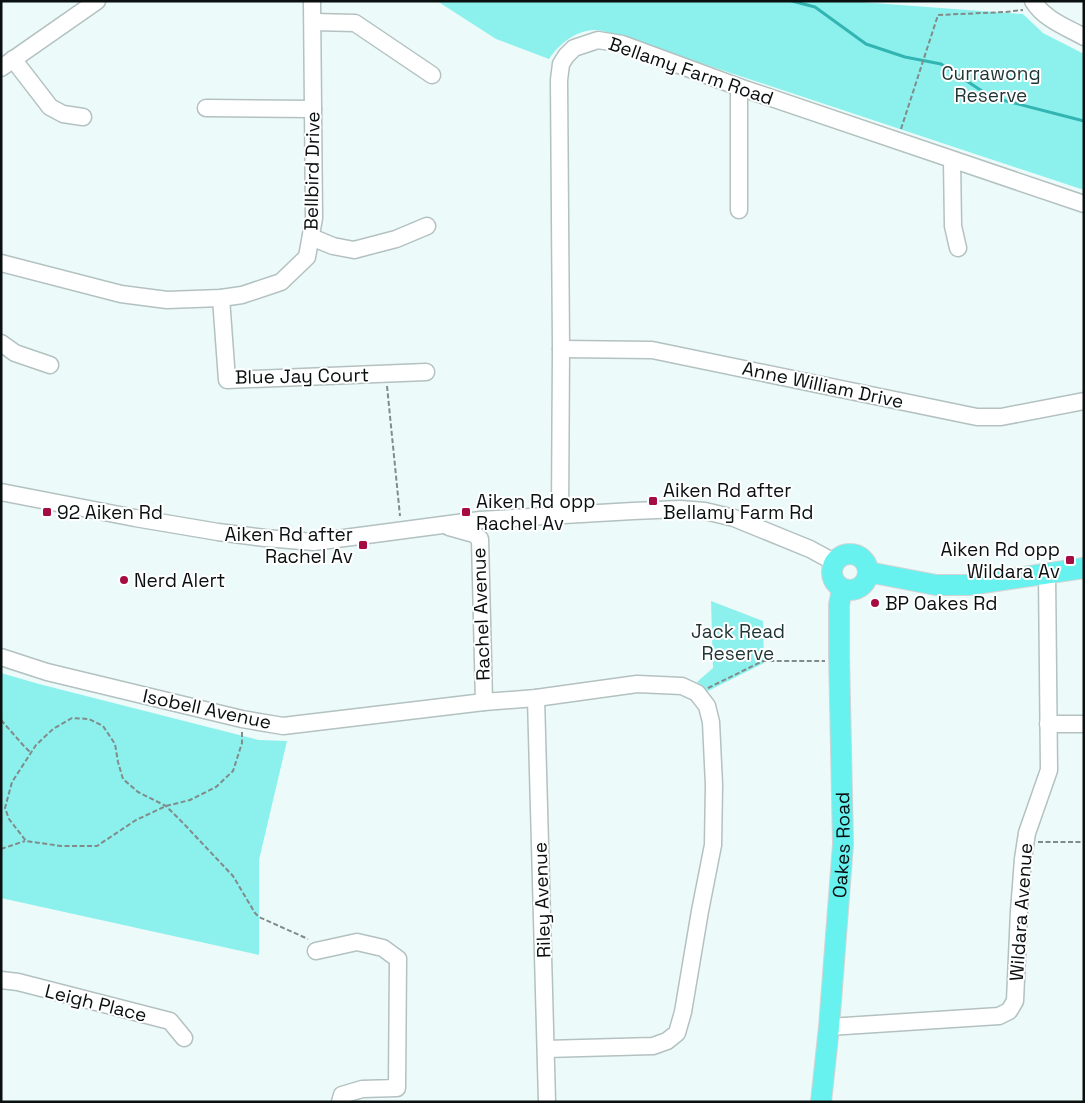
<svg xmlns="http://www.w3.org/2000/svg" width="1085" height="1103" font-family="'Space Grotesk',sans-serif">
<style>
.green{fill:#8cf1ed}
.lines{fill:none;stroke-linecap:round;stroke-linejoin:round}
.stream{stroke:#32b5b2;stroke-width:3}
.minor-casing{stroke:#b3c1c0;stroke-width:19}
.major-casing{stroke:#d3d4d4;stroke-width:22}
.path{stroke:#818b8a;stroke-width:2;stroke-dasharray:5 2.5;stroke-linecap:butt}
.minor{stroke:#fff;stroke-width:16}
.major{stroke:#67f2f0;stroke-width:20}
.poi-dot{fill:#a50c41;stroke:#fff;stroke-width:2}
.labels{text-anchor:middle;dominant-baseline:central;stroke-width:4;stroke-linejoin:round;paint-order:stroke}
.street-label{font-size:19px;fill:#0a0f0f;stroke:#fff}
.park-label{font-size:19px;fill:#1f3534;stroke:#fff}
.poi-label{font-size:19px;fill:#0a0f0f;stroke:#fff;text-anchor:start}
</style>
<rect width="100%" height="100%" fill="#ecfbfa"/>
<g class="green">
<path d="M437,1H847L1023,14L1043,33L1084,54V190L622,37C614,35 604,30 595,30C576,30 559,44 549,59L496,39Z"/>
<path d="M711,601L763,621L764,663L708,691L697,682L713,668Z"/>
<path d="M1,673L39,684L259,740L287,741L259,860V955L1,898Z"/>
</g>
<g class="lines">
<path class="stream" d="M792,1L815,7L866,44L905,57L941,64L991,97L1084,121"/>
<g class="minor-casing">
<g id="minor">
<path d="M1033,1C1044,19 1066,27 1084,37"/>
<path d="M313,22L355,23L432,75"/>
<path d="M13,59L50,107L63,114L83,117"/>
<path d="M1,68L97,1"/>
<path d="M206,108L313,109"/>
<path d="M952,160L953,226L958,248"/>
<path d="M739,210V87"/>
<path d="M311,237L333,246L354,250L396,239L427,226"/>
<path d="M1,263L121,294L167,300L221,298L242,295L281,282L307,257L314,218L312,1"/>
<path d="M221,298L227,380L426,372"/>
<path d="M1,343L15,353L50,365"/>
<path d="M561,349L652,350L977,417H1001L1084,401"/>
<path d="M1,492L135,518L218,532L265,538L314,542L480,520L633,511L680,509L692,510L705,511L734,518L810,549L834,562"/>
<path d="M560,515L561,349L559,80L561,64L566,56L574,48L598,40L622,44L739,87L1084,204"/>
<path d="M449,527L474,534L480,539L484,702"/>
<path d="M1,657L47,672L242,719L283,726L484,702L536,698L637,684L682,686L697,693L707,706L711,722L714,785L713,845L700,911L683,1012L677,1033L667,1041L653,1046L546,1049"/>
<path d="M536,698L547,1102"/>
<path d="M1048,724H1084"/>
<path d="M316,951L357,942L383,948L398,959L397,1088L362,1089L342,1095L340,1102"/>
<path d="M1,980L18,982L170,1021L184,1038"/>
<path d="M829,1027L999,1016L1009,1011L1015,1001L1019,911L1023,859L1027,833L1049,770L1047,573"/>
</g>
</g>
<g class="major-casing">
<g id="major">
<circle cx="850" cy="572" r="18"/>
<path d="M868,572L936,585H969L1084,568"/>
<path id="s1" d="M821,1102L829,1027L843,844L839,653V605L842,589"/>
</g>
</g>
<g class="path">
<path d="M901,129L938,15L1005,12L1023,10"/>
<path d="M387,386L400,516"/>
<path d="M708,688L763,661H825"/>
<path d="M1,720L23,745L31,753"/>
<path d="M242,732V743L233,771L216,787L190,800L166,806L136,820L97,846H61L26,841L9,819L5,808L12,782L36,745L53,729L72,718L89,719L103,726L115,744L118,762L123,779L138,792L166,806L184,824L233,876L255,913L259,917L308,939"/>
<path d="M1038,842H1084"/>
<path d="M1,849L25,841"/>
</g>
<use href="#minor" class="minor"/>
<use href="#major" class="major"/>
</g>
<g class="poi-dot">
<rect x="648" y="496" width="10" height="10" rx="2.5"/>
<rect x="42" y="507" width="10" height="10" rx="2.5"/>
<rect x="461" y="507" width="10" height="10" rx="2.5"/>
<rect x="358" y="540" width="10" height="10" rx="2.5"/>
<rect x="1065" y="555" width="10" height="10" rx="2.5"/>
<circle cx="124" cy="580" r="5"/>
<circle cx="875" cy="603" r="5"/>
</g>
<g class="labels">
<g class="street-label">
<text transform="translate(691 71) rotate(19)">Bellamy Farm Road</text>
<text transform="translate(312 171) rotate(-89)">Bellbird Drive</text>
<text transform="translate(302 376) rotate(-1)">Blue Jay Court</text>
<text transform="translate(823 385) rotate(12)">Anne William Drive</text>
<text transform="translate(481 614) rotate(-92)">Rachel Avenue</text>
<text transform="translate(207 709) rotate(12)">Isobell Avenue</text>
<text stroke="none"><textPath href="#s1" startOffset="258">Oakes Road</textPath></text>
<text transform="translate(542 900) rotate(-92)">Riley Avenue</text>
<text transform="translate(1021 912) rotate(-86)">Wildara Avenue</text>
<text transform="translate(96 1003) rotate(14)">Leigh Place</text>
</g>
<g class="park-label">
<text x="991" y="73">Currawong<tspan x="991" dy="22">Reserve</tspan></text>
<text x="738" y="631">Jack Read<tspan x="738" dy="22">Reserve</tspan></text>
</g>
<g class="poi-label">
<text x="663" y="490">Aiken Rd after<tspan x="663" dy="22">Bellamy Farm Rd</tspan></text>
<text x="476" y="501">Aiken Rd opp<tspan x="476" dy="22">Rachel Av</tspan></text>
<text x="57" y="512">92 Aiken Rd</text>
<text x="353" y="534" text-anchor="end">Aiken Rd after<tspan x="353" dy="22">Rachel Av</tspan></text>
<text x="1060" y="549" text-anchor="end">Aiken Rd opp<tspan x="1060" dy="22">Wildara Av</tspan></text>
<text x="134" y="580">Nerd Alert</text>
<text x="885" y="603">BP Oakes Rd</text>
</g>
</g>
<rect width="1085" height="1103" fill="none" stroke="#0a0f0f" stroke-width="5"/>
</svg>
